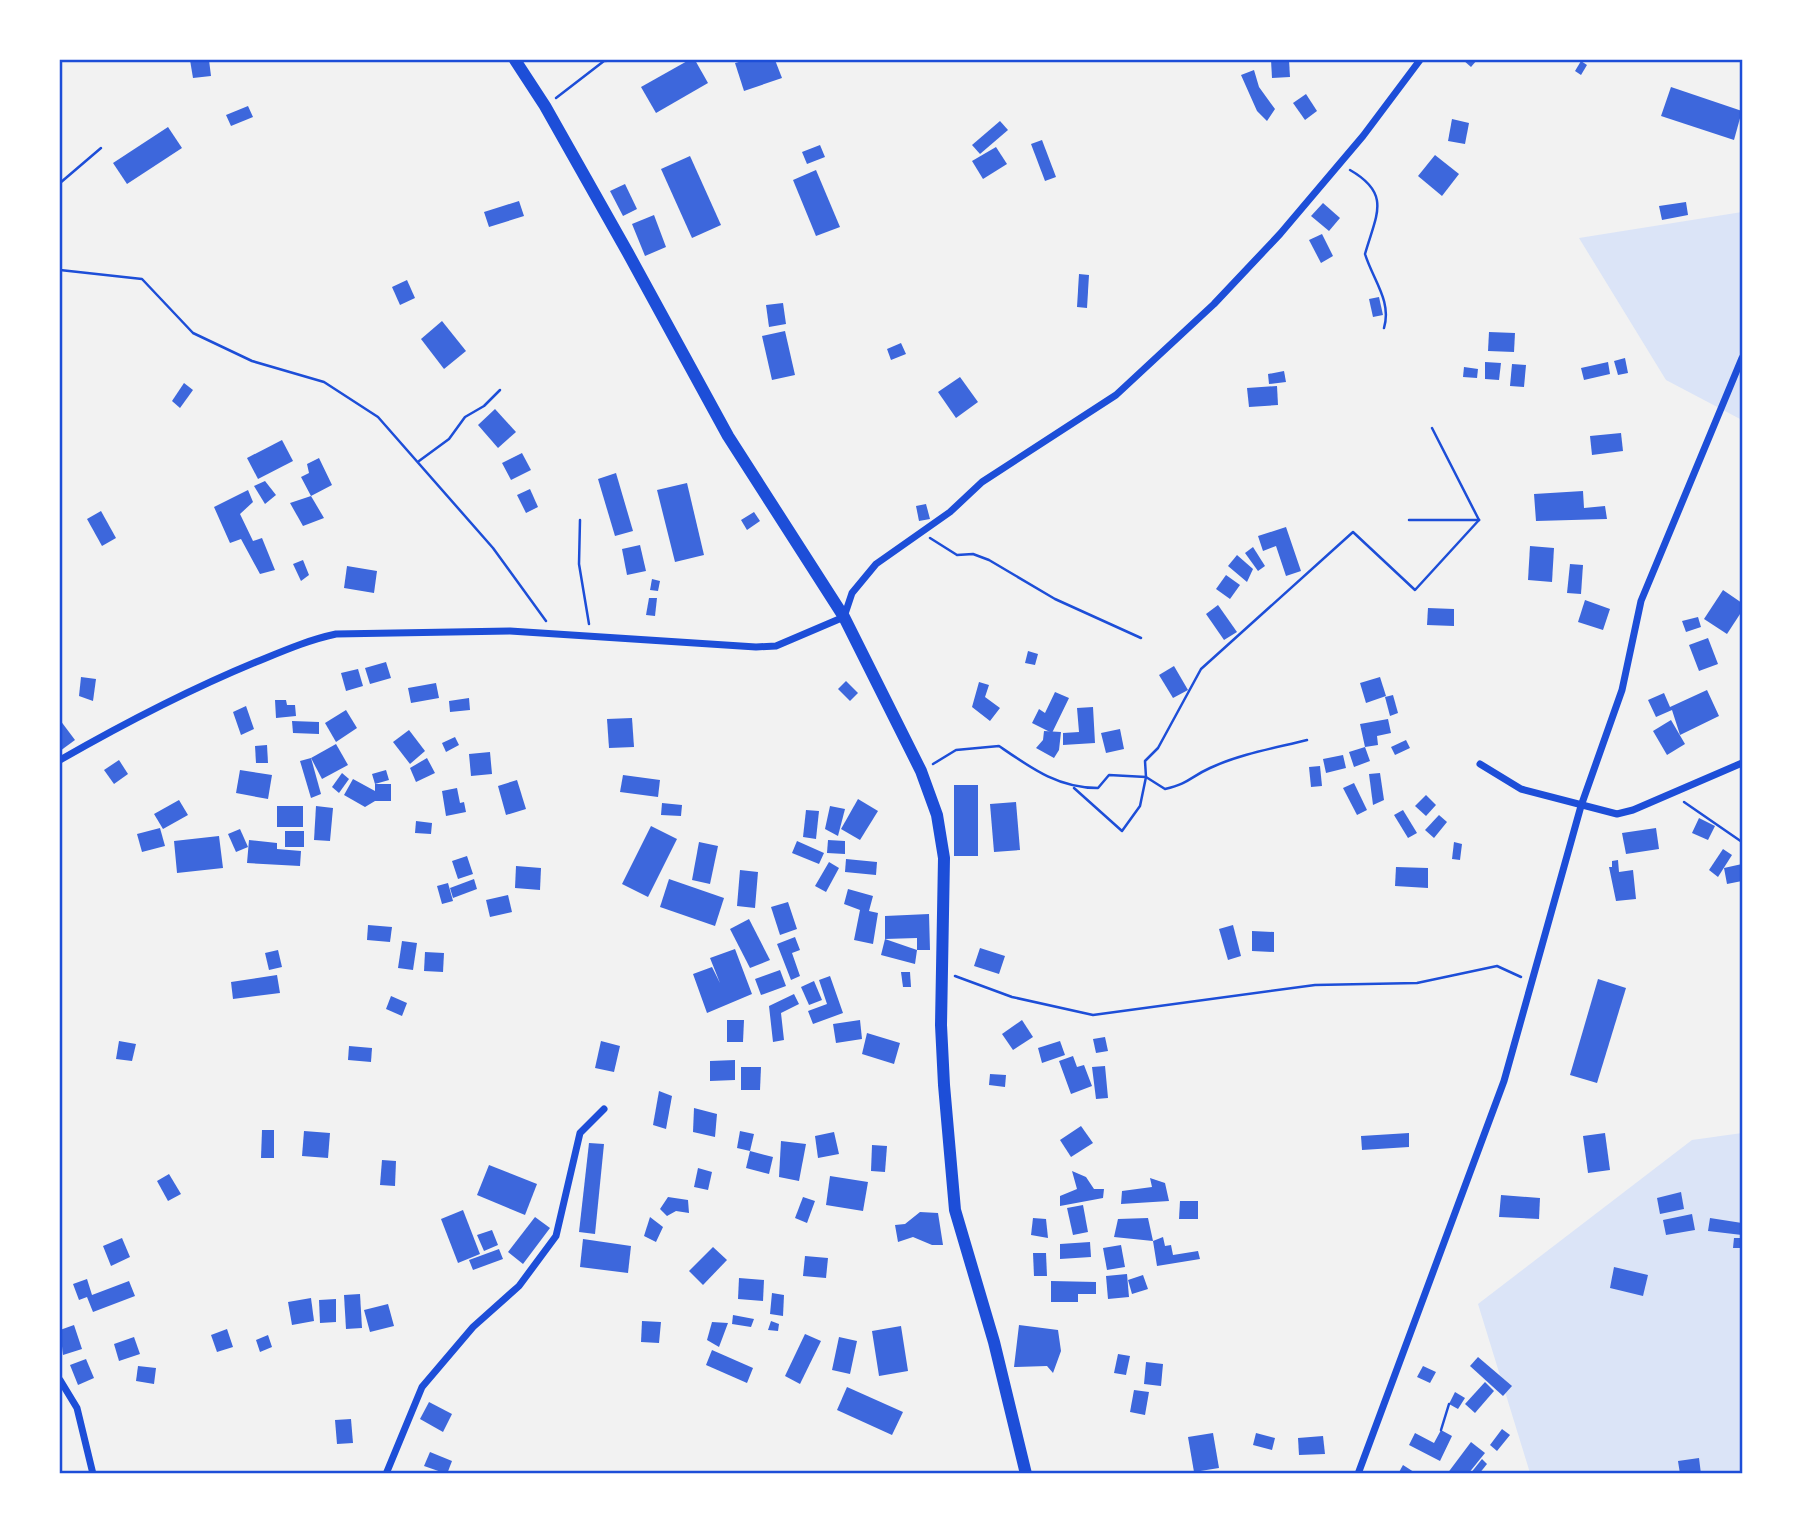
<svg xmlns="http://www.w3.org/2000/svg" width="1802" height="1533" font-family="Jost,sans-serif">
<style>
.green{fill:#dbe4f7}
.building{fill:#3d67dc}
.lines{fill:none;stroke-linecap:round;stroke-linejoin:round}
.path{stroke:#1d4ed8;stroke-width:2.5}
.minor{stroke:#1d4ed8;stroke-width:7}
.primary{stroke:#1d4ed8;stroke-width:12}
.neatline{fill:none;stroke:#1d4ed8;stroke-width:2.5}
</style>
<rect width="100%" height="100%" fill="#f2f2f2"/>
<g class="green">
<path d="M1742,212V420L1666,380L1579,238Z"/>
<path d="M1742,1133V1473H1530L1478,1304L1692,1140Z"/>
</g>
<g class="building">
<path d="M190,60H209L211,76L193,78Z"/>
<path d="M689,60H695L708,83L656,113L641,87Z"/>
<path d="M746,60H775L782,78L744,91L735,63Z"/>
<path d="M1271,60H1289L1290,77L1272,78Z"/>
<path d="M1463,60H1477L1471,67Z"/>
<path d="M1581,61L1587,65L1581,75L1575,71Z"/>
<path d="M1254,70L1259,87L1275,109L1267,121L1257,111L1241,75Z"/>
<path d="M1671,87L1742,111L1734,140L1661,116Z"/>
<path d="M1306,94L1317,111L1305,120L1293,103Z"/>
<path d="M248,106L253,117L231,126L226,115Z"/>
<path d="M1452,119L1469,123L1465,144L1448,141Z"/>
<path d="M1000,121L1008,130L980,154L972,145Z"/>
<path d="M168,127L182,148L127,184L113,163Z"/>
<path d="M1042,140L1056,177L1045,181L1031,144Z"/>
<path d="M820,145L825,157L807,164L802,152Z"/>
<path d="M996,147L1007,164L983,179L972,161Z"/>
<path d="M1435,155L1459,174L1442,196L1418,176Z"/>
<path d="M690,156L721,225L692,238L661,169Z"/>
<path d="M816,170L840,227L816,236L793,180Z"/>
<path d="M625,184L637,209L623,216L610,191Z"/>
<path d="M519,201L524,216L489,227L484,212Z"/>
<path d="M1686,202L1688,215L1662,220L1659,206Z"/>
<path d="M1323,203L1340,218L1329,231L1311,216Z"/>
<path d="M654,215L666,247L645,256L632,224Z"/>
<path d="M1322,234L1333,256L1321,263L1309,240Z"/>
<path d="M1079,274L1089,275L1087,308L1077,307Z"/>
<path d="M407,280L415,298L400,305L392,287Z"/>
<path d="M1379,297L1383,315L1373,317L1369,299Z"/>
<path d="M783,303L786,324L769,327L766,305Z"/>
<path d="M442,321L466,351L444,369L421,339Z"/>
<path d="M785,331L795,375L772,380L762,336Z"/>
<path d="M1489,332L1515,333L1514,352L1488,351Z"/>
<path d="M901,343L906,354L891,360L887,349Z"/>
<path d="M1625,358L1628,373L1618,375L1614,361Z"/>
<path d="M1485,362L1501,363L1499,380L1485,379Z"/>
<path d="M1608,362L1610,374L1584,380L1581,368Z"/>
<path d="M1512,364L1526,365L1524,387L1510,386Z"/>
<path d="M1464,367L1478,369L1477,378L1463,377Z"/>
<path d="M1284,371L1286,382L1269,384L1268,374Z"/>
<path d="M960,377L978,402L956,418L938,392Z"/>
<path d="M184,383L193,390L180,408L172,401Z"/>
<path d="M1277,386L1278,405L1249,407L1247,388Z"/>
<path d="M495,409L516,432L498,448L478,425Z"/>
<path d="M1621,433L1623,451L1592,455L1590,436Z"/>
<path d="M282,440L293,461L258,479L247,458Z"/>
<path d="M522,453L531,470L511,480L502,463Z"/>
<path d="M319,458L332,485L311,496L301,477L309,473L307,464Z"/>
<path d="M616,473L633,531L615,536L598,479Z"/>
<path d="M265,481L276,495L265,504L254,486Z"/>
<path d="M687,483L704,555L675,562L657,490Z"/>
<path d="M530,489L538,507L526,513L517,495Z"/>
<path d="M248,490L253,502L240,514L253,541L262,538L275,570L260,574L241,539L230,543L214,507Z"/>
<path d="M1583,491L1584,508L1605,506L1607,519L1536,521L1534,494Z"/>
<path d="M311,496L324,518L303,526L290,503Z"/>
<path d="M926,504L930,519L919,521L916,506Z"/>
<path d="M101,511L116,538L102,546L87,519Z"/>
<path d="M754,512L760,521L747,530L741,520Z"/>
<path d="M1286,527L1301,571L1286,576L1276,546L1263,551L1258,536Z"/>
<path d="M640,545L646,571L627,575L622,549Z"/>
<path d="M1530,546L1554,548L1552,582L1528,580Z"/>
<path d="M1253,547L1265,566L1258,571L1245,553Z"/>
<path d="M1237,555L1253,569L1247,582L1228,566Z"/>
<path d="M303,560L309,575L301,581L293,564Z"/>
<path d="M1570,564L1583,565L1581,594L1567,593Z"/>
<path d="M347,566L377,571L374,593L344,588Z"/>
<path d="M1226,575L1240,585L1230,599L1216,589Z"/>
<path d="M652,579L660,581L658,591L650,590Z"/>
<path d="M1723,590L1742,603V611L1727,634L1704,619Z"/>
<path d="M649,598H657L655,616L646,615Z"/>
<path d="M1585,600L1610,609L1603,630L1578,622Z"/>
<path d="M1218,605L1237,632L1224,640L1206,614Z"/>
<path d="M1428,608L1454,609V626L1427,625Z"/>
<path d="M1698,617L1701,627L1686,632L1682,621Z"/>
<path d="M1708,638L1718,664L1699,671L1689,645Z"/>
<path d="M1028,651L1038,654L1035,665L1025,663Z"/>
<path d="M386,662L391,678L370,684L365,668Z"/>
<path d="M1174,666L1188,690L1173,698L1159,675Z"/>
<path d="M358,669L363,686L346,691L341,673Z"/>
<path d="M81,677L96,679L93,701L79,696Z"/>
<path d="M1380,677L1386,696L1366,703L1360,683Z"/>
<path d="M846,681L858,693L850,701L838,689Z"/>
<path d="M979,682L989,685L985,697L1000,708L990,721L972,707Z"/>
<path d="M436,683L439,698L411,703L408,688Z"/>
<path d="M1707,690L1719,716L1680,735L1672,710L1656,717L1648,700L1664,693L1670,707Z"/>
<path d="M1055,692L1069,698L1052,733L1032,723L1039,709L1045,713Z"/>
<path d="M1393,695L1398,713L1390,716L1385,697Z"/>
<path d="M469,698L470,710L450,712L449,701Z"/>
<path d="M275,700H286L287,705H295L296,716L276,718Z"/>
<path d="M246,706L254,729L241,735L233,712Z"/>
<path d="M1093,707L1095,743L1063,745V733L1079,732L1077,708Z"/>
<path d="M346,710L357,728L336,742L325,723Z"/>
<path d="M632,718L634,747L609,748L607,719Z"/>
<path d="M1388,719L1391,733L1377,736L1378,745L1365,747L1360,724Z"/>
<path d="M60,720L75,740L60,751Z"/>
<path d="M1671,720L1685,744L1667,755L1653,731Z"/>
<path d="M292,721L319,722V734L293,733Z"/>
<path d="M1120,729L1124,749L1106,753L1101,733Z"/>
<path d="M409,730L425,751L410,764L393,742Z"/>
<path d="M1044,731L1061,732L1059,750L1054,758L1036,748L1043,740Z"/>
<path d="M455,737L459,745L446,752L442,743Z"/>
<path d="M1406,740L1410,748L1395,755L1391,747Z"/>
<path d="M336,744L348,765L322,779L311,758Z"/>
<path d="M267,745L268,763H256L255,746Z"/>
<path d="M1365,747L1370,761L1354,767L1349,752Z"/>
<path d="M490,752L492,774L471,776L469,754Z"/>
<path d="M1343,755L1346,768L1326,773L1323,759Z"/>
<path d="M311,758L321,794L311,798L300,761Z"/>
<path d="M427,758L435,773L416,782L410,768Z"/>
<path d="M119,760L128,774L114,784L104,770Z"/>
<path d="M1320,766L1322,786L1311,787L1309,767Z"/>
<path d="M240,770L272,775L268,799L236,793Z"/>
<path d="M386,770L389,780L375,784L372,774Z"/>
<path d="M342,773L349,779L339,793L332,787Z"/>
<path d="M1380,773L1384,800L1373,805L1369,774Z"/>
<path d="M623,775L660,780L658,797L620,792Z"/>
<path d="M353,779L375,791V784H391V801H375L365,807L344,795Z"/>
<path d="M517,780L526,809L506,815L498,786Z"/>
<path d="M1354,783L1367,810L1357,815L1343,788Z"/>
<rect x="954" y="785" width="24" height="71"/>
<path d="M457,788L460,803L464,802L466,812L446,816L442,791Z"/>
<path d="M1426,795L1436,805L1426,816L1415,806Z"/>
<path d="M858,799L878,811L860,840L841,829Z"/>
<path d="M179,800L188,815L163,829L154,814Z"/>
<path d="M1016,802L1020,850L994,852L990,804Z"/>
<path d="M662,803L682,805L681,816L661,815Z"/>
<rect x="277" y="806" width="26" height="21"/>
<path d="M316,806L333,808L330,841L314,840Z"/>
<path d="M830,806L845,809L838,836L825,829Z"/>
<path d="M806,810L819,811L816,839L803,837Z"/>
<path d="M1403,810L1417,833L1408,838L1394,815Z"/>
<path d="M1439,815L1447,822L1434,838L1425,830Z"/>
<path d="M1699,818L1715,826L1708,840L1692,833Z"/>
<path d="M416,821L432,823L431,834L415,833Z"/>
<path d="M651,826L677,839L648,897L622,884Z"/>
<path d="M160,828L165,846L142,852L137,834Z"/>
<path d="M1656,828L1659,849L1626,854L1622,833Z"/>
<path d="M240,829L248,847L236,852L228,834Z"/>
<rect x="285" y="831" width="19" height="16"/>
<path d="M219,836L223,868L177,873L174,841Z"/>
<path d="M249,840L277,843V849L301,851L300,866L247,863Z"/>
<path d="M828,840L845,841V854L827,853Z"/>
<path d="M797,841L824,853L819,864L792,853Z"/>
<path d="M699,842L718,846L710,884L692,880Z"/>
<path d="M1454,842L1462,844L1460,860L1452,859Z"/>
<path d="M1723,849L1732,855L1718,877L1709,870Z"/>
<path d="M467,856L473,874L458,879L452,861Z"/>
<path d="M846,859L877,862L876,875L845,872Z"/>
<path d="M1618,860L1619,872L1633,870L1636,899L1616,901L1609,867H1612V861Z"/>
<path d="M829,862L839,868L826,892L815,886Z"/>
<path d="M1742,864V881L1727,884L1724,868Z"/>
<path d="M516,866L541,868L540,890L515,888Z"/>
<path d="M1396,867L1428,868V888L1395,886Z"/>
<path d="M740,870L758,872L755,908L737,906Z"/>
<path d="M474,879L477,889L453,898L450,888Z"/>
<path d="M669,879L724,898L715,926L660,907Z"/>
<path d="M448,883L453,901L442,904L437,886Z"/>
<path d="M848,889L873,896L869,911L878,913L873,944L854,940L860,910L844,904Z"/>
<path d="M508,895L512,912L490,917L486,900Z"/>
<path d="M788,902L797,929L780,935L771,907Z"/>
<path d="M929,914L930,950H917V938L885,939V916Z"/>
<path d="M749,919L770,960L750,968L730,929Z"/>
<path d="M368,925L392,927L390,942L367,940Z"/>
<path d="M1233,925L1241,956L1228,960L1219,929Z"/>
<path d="M1252,931L1274,932V952L1252,951Z"/>
<path d="M795,937L800,950L792,953L800,976L791,980L777,944Z"/>
<path d="M885,939L917,950L915,964L881,955Z"/>
<path d="M402,941L417,943L413,970L398,968Z"/>
<path d="M980,948L1005,956L999,974L974,966Z"/>
<path d="M735,949L752,994L707,1013L693,974L712,967L720,983L710,958Z"/>
<path d="M278,950L282,967L269,970L265,953Z"/>
<path d="M425,952L444,953L443,972L424,971Z"/>
<path d="M780,970L786,986L761,995L755,979Z"/>
<path d="M901,972H910L911,987H903Z"/>
<path d="M277,975L280,993L233,999L231,982Z"/>
<path d="M830,976L843,1013L813,1024L808,1011L827,1004L819,980Z"/>
<path d="M1598,979L1626,988L1597,1083L1570,1075Z"/>
<path d="M814,981L822,1000L809,1005L801,987Z"/>
<path d="M794,994L799,1004L781,1013L784,1040L773,1042L769,1006Z"/>
<path d="M391,996L407,1003L402,1016L386,1009Z"/>
<path d="M727,1020H744L743,1042H727Z"/>
<path d="M860,1020L862,1039L836,1043L833,1024Z"/>
<path d="M1022,1020L1033,1037L1013,1050L1002,1034Z"/>
<path d="M867,1033L900,1043L894,1064L862,1054Z"/>
<path d="M1105,1037L1108,1051L1096,1053L1093,1039Z"/>
<path d="M119,1041L136,1044L132,1061L116,1059Z"/>
<path d="M601,1041L620,1046L614,1072L595,1068Z"/>
<path d="M1060,1041L1065,1055L1042,1063L1038,1048Z"/>
<path d="M349,1046L372,1048L371,1062L348,1060Z"/>
<path d="M1073,1056L1077,1067L1084,1065L1092,1086L1071,1094L1059,1061Z"/>
<path d="M735,1060V1080L710,1081V1061Z"/>
<path d="M1105,1066L1108,1098L1096,1099L1092,1067Z"/>
<path d="M741,1067H761L760,1090H741Z"/>
<path d="M990,1074L1006,1075L1005,1087L989,1085Z"/>
<path d="M659,1091L672,1096L666,1129L653,1125Z"/>
<path d="M694,1108L717,1114L715,1137L693,1132Z"/>
<path d="M1081,1126L1093,1143L1071,1157L1060,1140Z"/>
<path d="M262,1130H274V1158H261Z"/>
<path d="M304,1131L330,1133L328,1158L302,1156Z"/>
<path d="M740,1131L754,1134L750,1151L737,1148Z"/>
<path d="M834,1132L839,1154L818,1158L815,1136Z"/>
<path d="M1409,1133V1147L1362,1150L1361,1136Z"/>
<path d="M1605,1133L1610,1170L1588,1173L1583,1136Z"/>
<path d="M781,1141L806,1144L799,1181L779,1177Z"/>
<path d="M589,1143L604,1144L595,1234L579,1232Z"/>
<path d="M872,1145L887,1146L885,1172L871,1171Z"/>
<path d="M750,1151L773,1157L769,1174L746,1168Z"/>
<path d="M382,1160L396,1161L395,1186L380,1185Z"/>
<path d="M489,1165L537,1184L525,1215L477,1195Z"/>
<path d="M698,1168L712,1172L708,1190L694,1187Z"/>
<path d="M1072,1171L1086,1177L1094,1189H1104L1103,1198L1060,1206V1196L1077,1189Z"/>
<path d="M169,1174L181,1194L168,1201L157,1181Z"/>
<path d="M830,1176L868,1182L863,1211L826,1205Z"/>
<path d="M1150,1178L1165,1183L1169,1201L1121,1204L1122,1191L1152,1187Z"/>
<path d="M1681,1192L1684,1209L1660,1214L1657,1198Z"/>
<path d="M1501,1195L1540,1198L1539,1219L1499,1217Z"/>
<path d="M668,1197L688,1200L689,1213L676,1211L667,1216L660,1209Z"/>
<path d="M803,1197L815,1201L807,1223L795,1218Z"/>
<path d="M1180,1201H1198V1219H1179Z"/>
<path d="M1083,1205L1088,1232L1073,1235L1067,1208Z"/>
<path d="M463,1210L480,1254L458,1263L441,1219Z"/>
<path d="M920,1212L938,1213L943,1245H932L913,1237L898,1242L895,1225L905,1224Z"/>
<path d="M1692,1214L1695,1230L1666,1235L1663,1220Z"/>
<path d="M535,1217L550,1228L523,1264L508,1252Z"/>
<path d="M650,1217L663,1227L656,1242L644,1236Z"/>
<path d="M1033,1218L1046,1219L1048,1238L1031,1235Z"/>
<path d="M1148,1218L1153,1241L1114,1237L1118,1219Z"/>
<path d="M1710,1218L1742,1223V1235L1708,1231Z"/>
<path d="M492,1230L498,1245L484,1251L477,1235Z"/>
<path d="M1163,1237L1165,1246L1171,1245L1173,1255L1198,1251L1200,1259L1157,1266L1153,1241Z"/>
<path d="M122,1238L130,1257L111,1266L103,1246Z"/>
<path d="M1734,1238H1742V1248H1733Z"/>
<path d="M583,1239L631,1246L628,1273L580,1267Z"/>
<path d="M1090,1242L1091,1257L1060,1259V1244Z"/>
<path d="M1121,1245L1125,1267L1107,1270L1103,1248Z"/>
<path d="M713,1247L727,1260L703,1285L689,1271Z"/>
<path d="M499,1249L503,1259L473,1270L469,1260Z"/>
<path d="M1033,1253H1046L1047,1276H1034Z"/>
<path d="M805,1256L828,1258L826,1278L803,1276Z"/>
<path d="M1614,1267L1648,1275L1643,1296L1610,1288Z"/>
<path d="M1127,1274L1129,1297L1108,1299L1106,1276Z"/>
<path d="M1143,1275L1148,1289L1132,1294L1128,1280Z"/>
<path d="M739,1278L764,1280L763,1301L738,1299Z"/>
<path d="M87,1279L92,1295L129,1281L135,1296L93,1312L87,1297L79,1300L73,1284Z"/>
<path d="M1051,1281L1096,1282V1294H1078V1302H1051Z"/>
<path d="M772,1293L784,1295L783,1316L770,1314Z"/>
<path d="M360,1294L362,1328L346,1329L344,1295Z"/>
<path d="M311,1298L314,1321L292,1325L288,1302Z"/>
<path d="M336,1299V1322L320,1323L319,1300Z"/>
<path d="M388,1304L394,1326L370,1332L364,1310Z"/>
<path d="M733,1315L754,1319L751,1327L732,1324Z"/>
<path d="M642,1321L661,1322L659,1343L641,1342Z"/>
<path d="M771,1321L779,1324L778,1331L768,1330Z"/>
<path d="M712,1322L728,1323L719,1347L707,1340Z"/>
<path d="M74,1325L82,1349L63,1355L60,1330Z"/>
<path d="M1019,1325L1058,1330L1061,1351L1053,1373L1047,1366L1014,1367Z"/>
<path d="M901,1326L908,1371L879,1376L872,1331Z"/>
<path d="M227,1329L233,1347L217,1352L211,1335Z"/>
<path d="M805,1334L821,1341L800,1384L785,1376Z"/>
<path d="M268,1335L272,1347L260,1352L256,1340Z"/>
<path d="M134,1337L140,1354L119,1361L114,1344Z"/>
<path d="M839,1337L857,1341L850,1374L832,1370Z"/>
<path d="M712,1350L753,1368L747,1383L706,1365Z"/>
<path d="M1118,1354L1130,1356L1126,1375L1114,1373Z"/>
<path d="M1478,1357L1512,1386L1503,1396L1470,1366Z"/>
<path d="M86,1359L94,1378L78,1385L70,1365Z"/>
<path d="M1146,1362L1163,1364L1161,1386L1144,1384Z"/>
<path d="M138,1366L156,1368L154,1384L136,1381Z"/>
<path d="M1423,1366L1436,1372L1430,1383L1417,1377Z"/>
<path d="M1485,1382L1494,1391L1475,1413L1465,1404Z"/>
<path d="M847,1387L903,1412L892,1435L837,1410Z"/>
<path d="M1134,1390L1149,1392L1145,1415L1130,1412Z"/>
<path d="M1455,1392L1465,1398L1458,1409L1449,1404Z"/>
<path d="M429,1402L452,1414L443,1432L420,1419Z"/>
<path d="M351,1419L353,1443L337,1444L335,1420Z"/>
<path d="M1502,1429L1510,1435L1497,1451L1490,1445Z"/>
<path d="M1441,1430L1452,1436L1440,1461L1409,1445L1415,1433L1434,1443Z"/>
<path d="M1213,1433L1219,1468L1194,1472L1188,1437Z"/>
<path d="M1256,1433L1275,1438L1272,1450L1253,1445Z"/>
<path d="M1323,1436L1325,1454L1299,1455L1298,1438Z"/>
<path d="M1471,1442L1485,1453L1468,1474H1447Z"/>
<path d="M430,1452L452,1461L447,1474L424,1466Z"/>
<path d="M1699,1458L1701,1474H1680L1678,1461Z"/>
<path d="M1482,1459L1487,1464L1479,1474H1470Z"/>
<path d="M1403,1465L1417,1474H1398Z"/>
</g>
<g class="lines">
<g class="path">
<path d="M556,98L604,61L619,60"/>
<path d="M1350,170C1392,194 1376,215 1365,254C1373,280 1392,301 1384,328"/>
<path d="M60,183L101,148"/>
<path d="M60,270L142,279L193,333L252,361L324,382L378,417L493,548L546,621"/>
<path d="M1432,428L1479,520"/>
<path d="M419,461L449,439L465,417L484,406L500,390"/>
<path d="M580,520L579,564L589,624"/>
<path d="M1409,520H1479"/>
<path d="M930,538L957,555L973,554L989,560L1055,599L1141,638"/>
<path d="M1307,740C1275,748 1240,754 1210,768C1190,777 1190,783 1165,789L1146,777L1145,761L1158,748L1201,669L1353,532L1415,590L1479,520"/>
<path d="M933,764L956,750L999,746C1031,768 1058,788 1098,788L1109,775L1146,777L1140,806L1122,831L1074,788"/>
<path d="M1684,802L1742,842"/>
<path d="M955,976L1012,997L1093,1015L1315,985L1417,983L1497,966L1521,977"/>
<path d="M1441,1430L1449,1404"/>
</g>
<g class="minor">
<path d="M60,760C123,724 188,690 256,662C283,651 308,640 336,634L510,631L756,647L776,646L844,617L852,593L876,564L950,512L982,482L1116,395L1214,304L1280,234L1363,136L1420,60"/>
<path d="M1480,764L1521,789L1617,814L1633,810L1742,763"/>
<path d="M60,1380L77,1408L93,1474"/>
<path d="M386,1474L422,1387L473,1327L519,1286L556,1236L580,1133L604,1109"/>
<path d="M1358,1474L1504,1081L1581,806L1622,690L1641,601L1742,358"/>
</g>
<path class="primary" d="M515,60L545,106L628,253L728,436L844,617L921,771L937,815L944,858L941,1025L944,1085L955,1210L994,1342L1026,1474"/>
</g>
<rect width="1802" height="1533" fill="none" stroke="#ffffff" stroke-width="122"/>
<rect x="61" y="61" width="1680" height="1411" class="neatline"/>
</svg>
